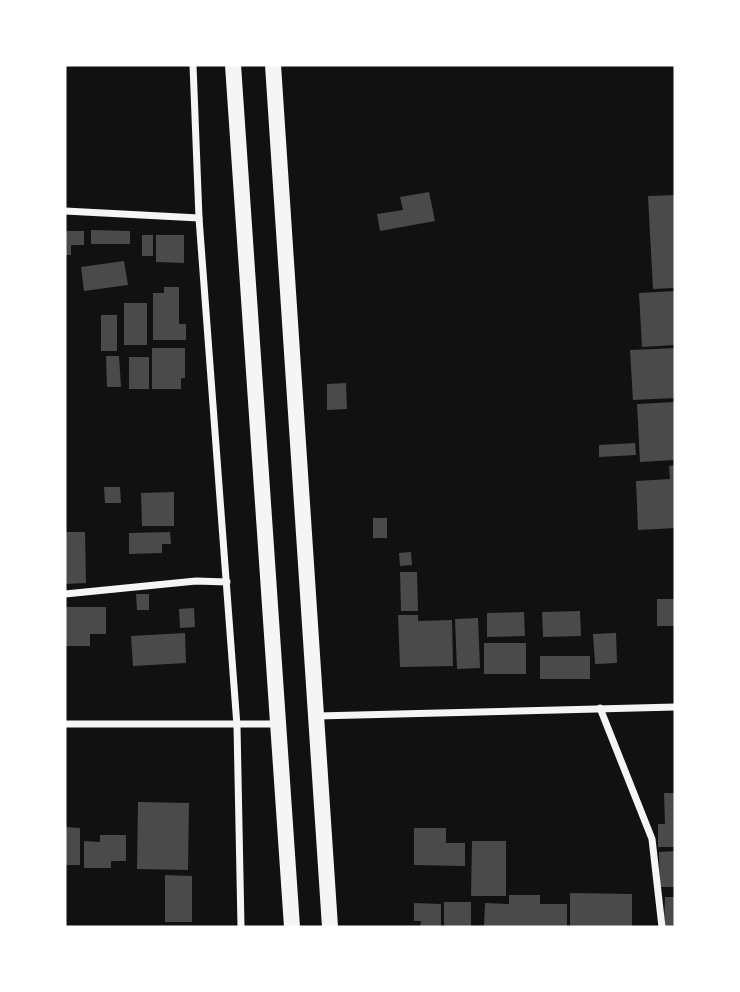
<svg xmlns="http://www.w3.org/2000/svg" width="740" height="992" font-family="'Libre Baskerville',serif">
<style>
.building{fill:#4a4a4a}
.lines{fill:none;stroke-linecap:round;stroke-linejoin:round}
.minor{stroke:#f5f5f5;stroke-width:7}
.primary{stroke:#f5f5f5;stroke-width:16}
</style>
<rect width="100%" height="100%" fill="#111"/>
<g class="building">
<path d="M429,192L435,221L380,231L377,214L403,210L400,197Z"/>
<path d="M675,195V288L653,289L648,196Z"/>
<path d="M91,230L130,231V244H91Z"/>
<path d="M65,231H84V245H71V255H65Z"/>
<rect x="142" y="235" width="11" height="21"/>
<path d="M156,235H184V263L156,262Z"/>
<path d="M124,261L128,285L84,291L81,267Z"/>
<path d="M164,287H179V324H186V340H153V293H164Z"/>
<path d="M675,291V345L642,347L639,293Z"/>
<rect x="124" y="303" width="23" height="42"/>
<rect x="101" y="315" width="16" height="36"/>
<path d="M152,348H185V378H181V389H152Z"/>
<path d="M675,348V398L633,400L630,350Z"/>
<path d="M106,356H119L121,387H107Z"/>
<rect x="129" y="357" width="20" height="32"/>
<path d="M346,383L347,409L327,410V384Z"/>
<path d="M675,402V460L640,462L637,404Z"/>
<path d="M635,443L636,455L599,457V445Z"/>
<path d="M675,465V528L638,530L636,481L670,479L669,466Z"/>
<path d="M104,487H120L121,503H105Z"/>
<path d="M174,492V526H142L141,493Z"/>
<rect x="373" y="518" width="14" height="20"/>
<path d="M65,532H85L86,583L65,584Z"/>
<path d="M170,532L171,544H162V553L129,554V533Z"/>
<path d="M411,552L412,565L400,566L399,553Z"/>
<path d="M400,572H417L418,611H401Z"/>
<path d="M136,594H149V610H137Z"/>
<rect x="657" y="599" width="18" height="27"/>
<path d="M65,607H106V634H90V646H65Z"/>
<path d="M194,608L195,627L180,628L179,609Z"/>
<path d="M580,611L581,636L543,637L542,612Z"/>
<path d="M524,612L525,636L487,637V613Z"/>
<path d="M398,615H418V621L452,620L453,666L400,667Z"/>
<path d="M478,618L480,668L457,669L455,619Z"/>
<path d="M185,633L186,663L133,666L131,636Z"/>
<path d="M616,633L617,663L595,664L593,634Z"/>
<rect x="484" y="643" width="42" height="31"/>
<rect x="540" y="656" width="50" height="23"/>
<path d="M664,793H675V847H658V824H665Z"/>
<path d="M138,802L189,803L188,870L137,869Z"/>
<path d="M65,827L80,828V865H65Z"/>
<path d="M414,828H446V843H465V866L414,865Z"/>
<path d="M100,835H126V861H111V868H84V841L100,842Z"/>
<path d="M472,841H506V896H471Z"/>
<path d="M675,851V887H660L659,852Z"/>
<path d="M165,875L192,876V922H165Z"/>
<path d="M570,893L632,894V927H570Z"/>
<path d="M509,895H540V904H567V927L484,926L485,903L509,904Z"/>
<path d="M665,897H675V927H664Z"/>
<rect x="444" y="902" width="27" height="25"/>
<path d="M414,903L441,904V927H420L421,921H414Z"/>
</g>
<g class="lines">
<g class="minor">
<path d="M193,65L199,218L237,726L241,927"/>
<path d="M65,211L199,218"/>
<path d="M65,594L196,581L227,582"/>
<path d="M600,708L652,839L662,927"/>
<path d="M317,716L675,707"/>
<path d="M65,724H277"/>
</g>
<g class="primary">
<path d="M233,65L292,927"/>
<path d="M273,65L330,927"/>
</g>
</g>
<rect width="740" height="992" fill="none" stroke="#ffffff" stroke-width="133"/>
</svg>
